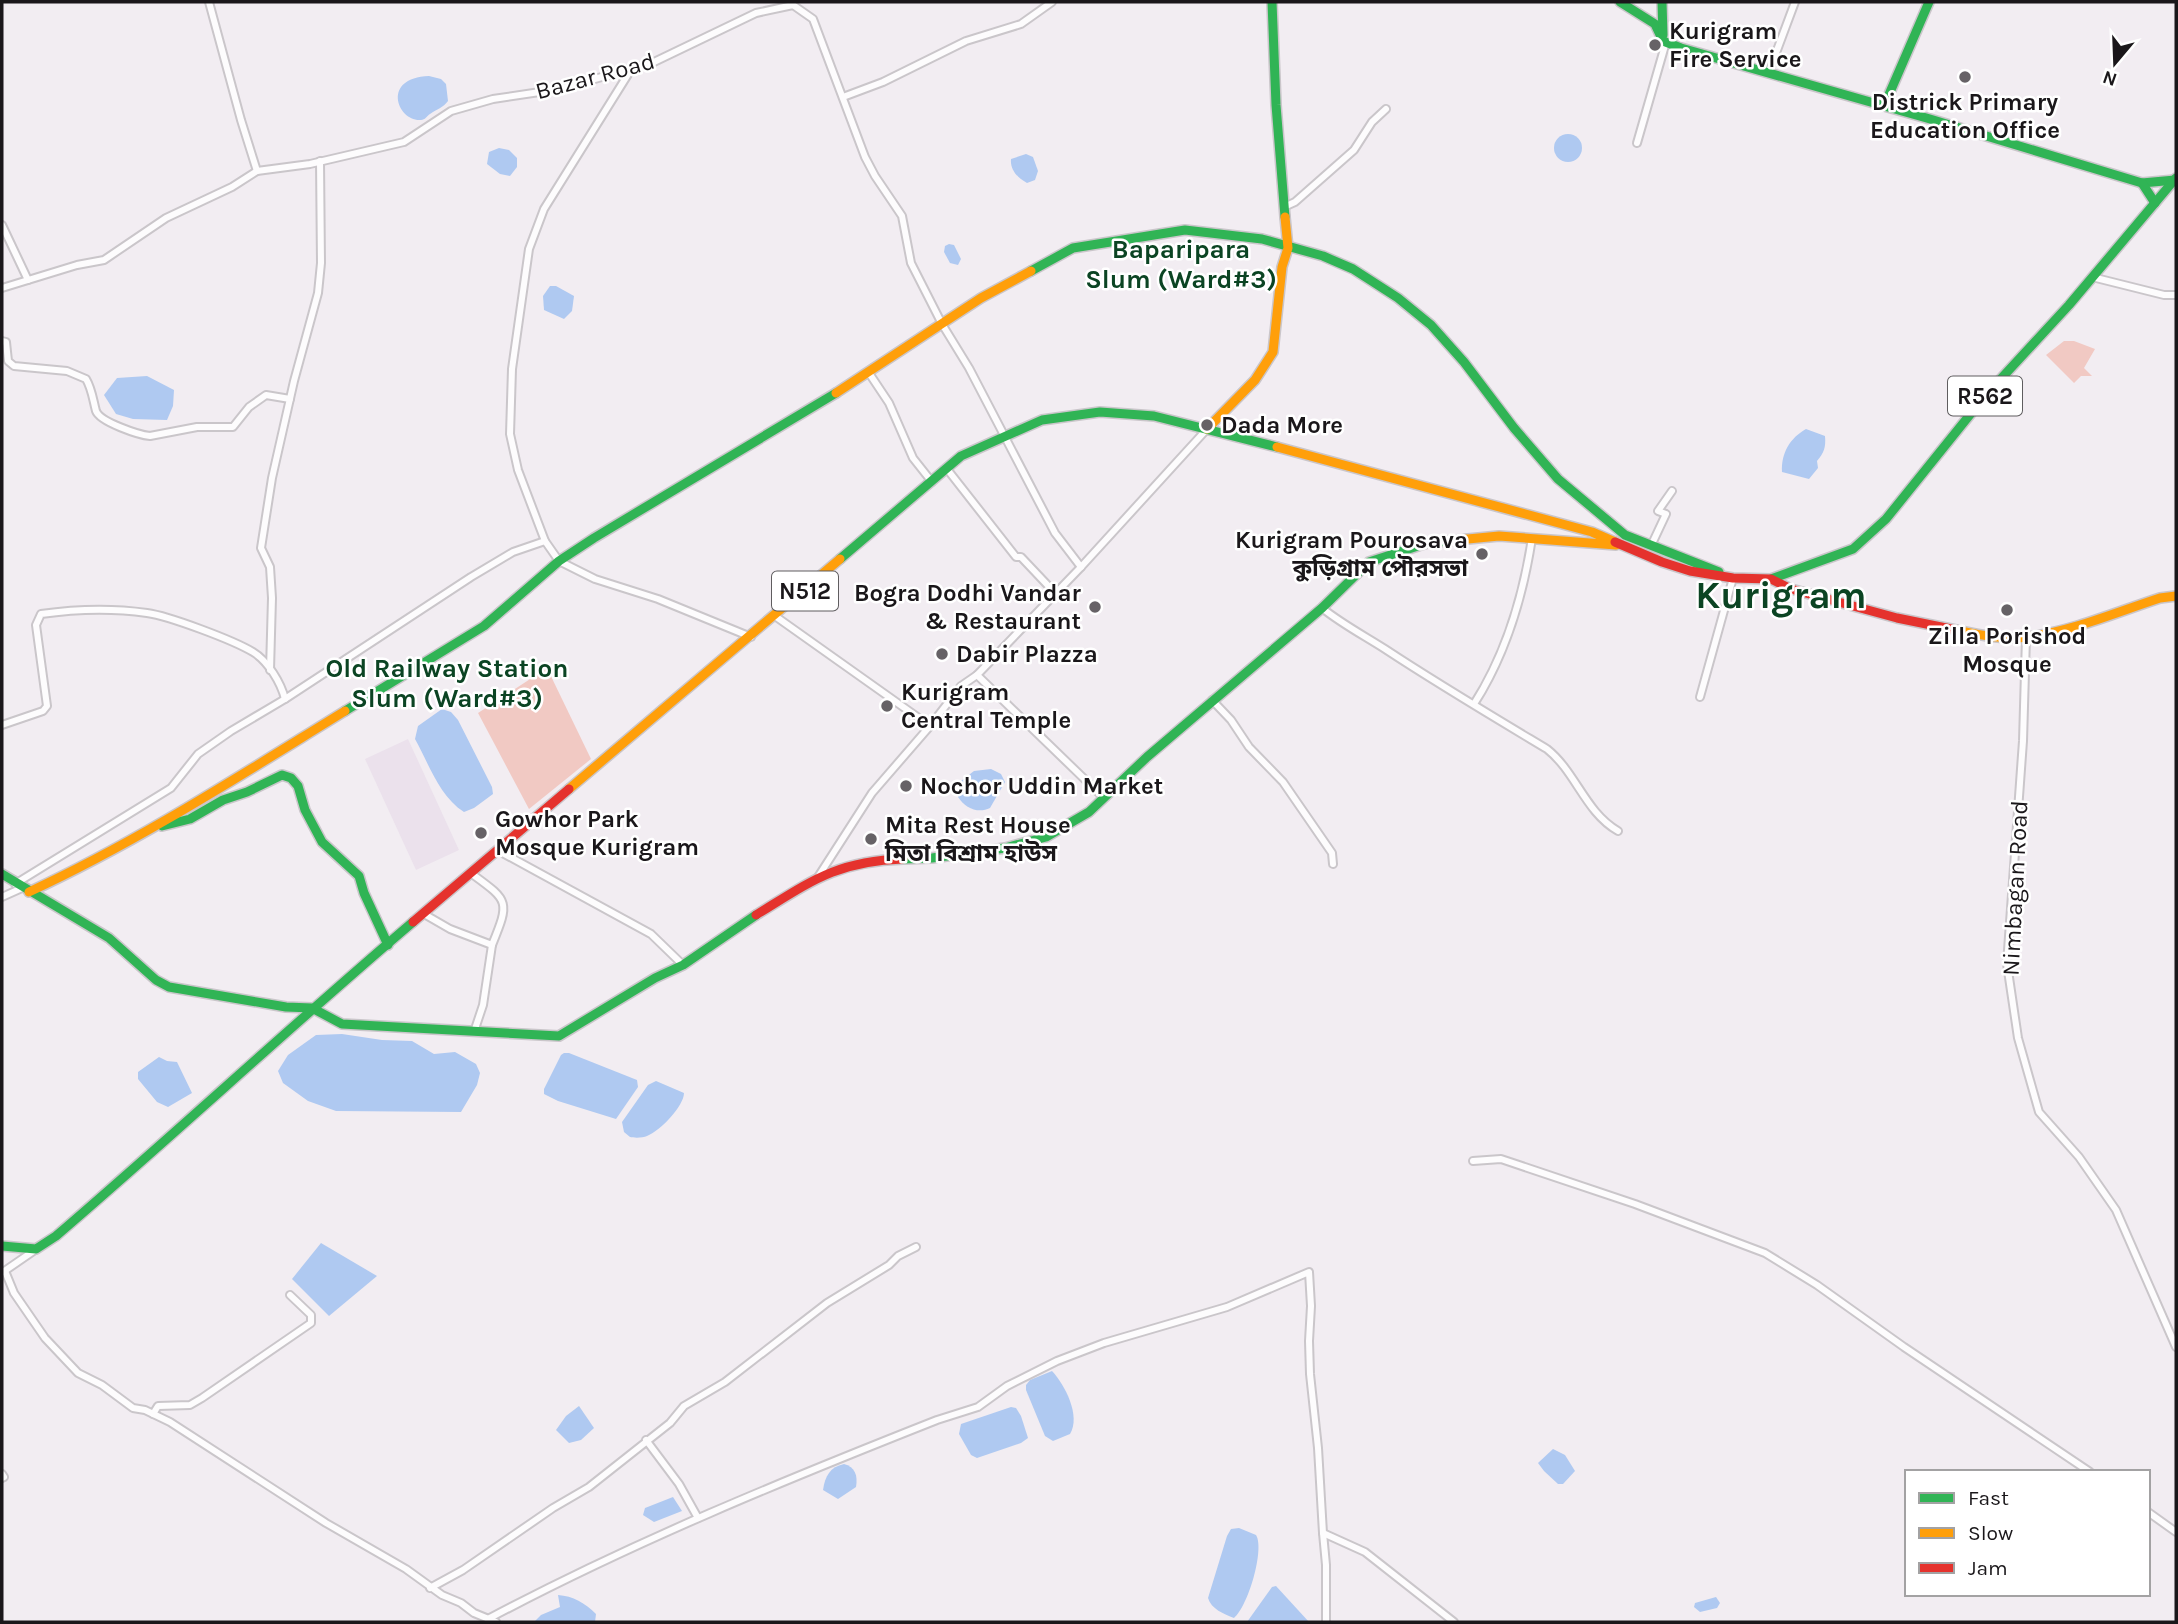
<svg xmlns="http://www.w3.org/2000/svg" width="2178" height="1624" font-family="Karla,'Noto Sans Bengali',sans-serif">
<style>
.built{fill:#ebe1ec}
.green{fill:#f1c9c3}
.water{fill:#afc9f1}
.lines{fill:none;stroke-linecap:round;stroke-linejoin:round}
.street-casing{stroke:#cac6ca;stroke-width:10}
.fast-casing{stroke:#cac6ca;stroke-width:12}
.slow-casing{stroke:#cac6ca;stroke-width:12}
.jam-casing{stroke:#cac6ca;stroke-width:12}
.street{stroke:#fdfcfd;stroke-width:6}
.fast{stroke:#30b455;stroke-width:9}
.slow{stroke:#ff9f0a;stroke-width:9}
.jam{stroke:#e5322d;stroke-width:9}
.poi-dot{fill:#666266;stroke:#fff;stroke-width:2.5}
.labels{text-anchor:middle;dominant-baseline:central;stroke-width:5;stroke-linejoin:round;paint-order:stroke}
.shield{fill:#fff;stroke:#5f5d5f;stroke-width:2}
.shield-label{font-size:23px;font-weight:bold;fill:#1a171a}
.poi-label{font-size:24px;font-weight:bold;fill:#1a171a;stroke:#fff;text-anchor:start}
.street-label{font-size:24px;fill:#1a171a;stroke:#fff}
.neighbourhood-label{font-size:26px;font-weight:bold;fill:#0b4423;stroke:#fff}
.town-label{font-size:38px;font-weight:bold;fill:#0b4423;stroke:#fff}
</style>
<rect width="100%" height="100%" fill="#f2edf2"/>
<path class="built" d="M408,739L459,850L416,870L365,759Z"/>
<g class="green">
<path d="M2064,341H2074L2095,349L2084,368L2092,376H2081L2074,383L2046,355Z"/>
<path d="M547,668L591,759L529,809L478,713Z"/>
</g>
<g class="water">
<path d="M429,76L441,79L446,84L448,101C443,108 437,109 430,114C427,116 425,120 421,120C398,122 380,78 429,76Z"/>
<circle cx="1568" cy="148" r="14"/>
<path d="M499,148L509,150L517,158V167L510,176L500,174L487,164L489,152Z"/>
<path d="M1026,154L1033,157L1038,171L1035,180L1027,183C1017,178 1010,169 1011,159Z"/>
<path d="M949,244L954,245L961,259L958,265L950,263L944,252L945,246Z"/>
<path d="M550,286H556L574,296L572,311L564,319L544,310L543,296Z"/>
<path d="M147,376L174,390L173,406L167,420L133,419L116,414L104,395L117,378Z"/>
<path d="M1806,429L1825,436C1826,447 1824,453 1817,461L1818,468L1809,479L1782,472C1781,453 1790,438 1806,429Z"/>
<path d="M442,709L451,712L458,720L492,787L493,794L474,808L464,812C439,796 429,764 415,739L418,726Z"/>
<path d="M991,769L1001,774L1005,782L990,808C978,814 965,808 958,797L961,781L974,771Z"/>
<path d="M342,1034L382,1040L412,1041L434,1054L455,1052L476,1064L480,1073L477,1085L461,1112L336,1111L308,1101L283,1083L278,1071L288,1055L316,1035Z"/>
<path d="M564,1053H569L637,1080L638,1087L616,1119L558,1101L544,1094V1089L561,1055Z"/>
<path d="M159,1057L167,1061L177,1062L192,1093L168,1107L157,1102L138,1079V1072Z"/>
<path d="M656,1081L684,1093C684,1106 660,1131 647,1136C643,1138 634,1138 630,1137L624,1132L622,1122L648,1085Z"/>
<path d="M321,1243L377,1276L329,1316L292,1279Z"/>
<path d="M1052,1371C1065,1385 1081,1416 1070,1434L1053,1441L1045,1436L1026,1390V1385L1030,1380Z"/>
<path d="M579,1406L594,1428L581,1440L569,1443L556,1430L566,1416Z"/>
<path d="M1011,1407L1016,1408L1021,1416L1028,1438L1021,1443L977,1458L971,1455L959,1434L961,1424Z"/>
<path d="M1553,1449L1565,1455L1575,1471L1563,1484H1558L1544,1471L1538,1463Z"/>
<path d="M844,1464C855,1467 858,1475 856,1487L838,1499L823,1490C825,1476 830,1467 844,1464Z"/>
<path d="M673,1497L682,1511L654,1522L643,1515L645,1508Z"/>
<path d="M1239,1528L1256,1535C1265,1549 1248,1607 1234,1618C1224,1614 1211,1609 1208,1598L1227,1536L1231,1529Z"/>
<path d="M1276,1586L1309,1622H1247L1272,1587Z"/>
<path d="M558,1595C573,1596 585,1603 596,1614L595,1622H534L541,1615L560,1607Z"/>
<path d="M1716,1597L1720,1603L1717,1608L1700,1612L1694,1607L1695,1603Z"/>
</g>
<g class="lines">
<g class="street-casing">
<g id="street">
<path d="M209,2L241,120L257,171L310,164L404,142L451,111L493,99L560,89L654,62L756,13L793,5L813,19L865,157L875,176L902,216L911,263L942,324L969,368L1055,533L1081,567"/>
<path d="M632,68L544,209L529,249L512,369L510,434L518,470L545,541L559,561L595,579L658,599L751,637"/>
<path d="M1770,74V69L1795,2"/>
<path d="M843,97L883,82L966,41L1021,24L1052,2"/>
<path d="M1637,143L1666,42"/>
<path d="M1284,207L1295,202L1354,150L1372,122L1386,109"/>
<path d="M2,225L28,280"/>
<path d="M2092,277L2164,295H2176"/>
<path d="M2,288L77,265L104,260L166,218L232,187L257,171"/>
<path d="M2,341L6,342L8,361L14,366L67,371L86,379C92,389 93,400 96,411C100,422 139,435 150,436L197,427H233L249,407L266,395L290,399"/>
<path d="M869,373L889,403L913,458L932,482"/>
<path d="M947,469L1016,557H1021L1056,594"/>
<path d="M1651,546L1666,514L1658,511L1672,491"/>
<path d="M1322,608C1342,624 1363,635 1385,649C1438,684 1492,716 1547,749C1576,772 1585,812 1618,831"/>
<path d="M775,616L930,726L872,793L818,877"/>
<path d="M2026,637L2023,741L2007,964L2018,1038L2039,1112L2079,1157L2116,1210L2176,1347"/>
<path d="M270,670L272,598L270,567L261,548L272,478L294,381L318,293L321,263L320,161"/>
<path d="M1700,697L1733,578"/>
<path d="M1212,700L1231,720L1249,747L1283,782L1332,853L1333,864"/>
<path d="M1474,704C1506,654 1523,597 1532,538"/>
<path d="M2,725L43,711L47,706L36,625L41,614C76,609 112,608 147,613C169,616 233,640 253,652C268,661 281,683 285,699"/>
<path d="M930,726L961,686L977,675"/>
<path d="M1104,798L977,675L1081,567L1207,429"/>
<path d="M499,851L651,934L683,965"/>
<path d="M15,884L171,788L198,754L231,731L285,699L471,577L513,552L545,541"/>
<path d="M2,897L22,888"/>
<path d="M424,914L450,929L492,945C510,901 509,901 472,874"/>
<path d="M474,1032L483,1005L492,945"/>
<path d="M1473,1161L1501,1159L1635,1204L1765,1253L1817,1285L1904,1347L2090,1472"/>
<path d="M5,1271L14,1293L45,1338L78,1373L102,1385L133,1408L145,1410L170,1422L326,1523L406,1569L442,1595L461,1603L474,1613L496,1622"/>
<path d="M3,1272L35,1250"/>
<path d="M153,1414L158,1406L190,1405L202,1398L311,1323V1315L290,1295"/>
<path d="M646,1440L679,1484L698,1518"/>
<path d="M2,1474L4,1477L2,1478"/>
<path d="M2148,1512L2176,1532"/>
<path d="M1323,1533L1326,1565V1622"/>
<path d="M430,1588L463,1570L553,1508L589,1487L670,1423L684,1406L725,1382L827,1303L889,1265L898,1256L916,1247"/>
<path d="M488,1619C633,1542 785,1480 937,1420L978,1407L1007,1386L1057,1361L1104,1343L1227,1307L1309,1272L1311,1306L1309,1341L1310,1374L1318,1448L1323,1533L1365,1552L1454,1622"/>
</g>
</g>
<g class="fast-casing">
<g id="fast">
<path d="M1272,2L1276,105L1285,217"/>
<path d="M1620,2L1655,24L1663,41L1681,48L1930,119L2142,183L2175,180"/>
<path d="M1662,2L1663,35"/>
<path d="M1884,106L1929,2"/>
<path d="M2142,183L2155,203"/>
<path d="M1031,271L1073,248L1185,230L1262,239L1323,256L1353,269L1398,298L1431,325L1464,362L1514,428L1558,479L1625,535L1719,572"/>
<path d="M840,559L961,456L1042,420L1100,412L1154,416L1277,447"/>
<path d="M1771,579L1853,549L1886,519L1985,396L2069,305L2176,178"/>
<path d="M345,711L484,626L559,561L594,538L836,393"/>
<path d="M162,826L190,819L223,800L247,792L282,775L291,778L298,786L305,810L322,842L359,876L364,893L388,945"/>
<path d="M903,859L932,858L1005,848L1046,837L1089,812L1147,757L1322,608L1369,562L1427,543L1447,541"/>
<path d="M2,874L109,938L156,980L169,987L286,1007L312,1008L342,1024L559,1036L655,978L683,965L756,915"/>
<path d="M2,1246L36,1249L56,1236C176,1133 292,1025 413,922"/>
</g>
</g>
<g class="slow-casing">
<g id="slow">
<path d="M836,393L981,298L1031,271"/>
<path d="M1207,429L1255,380L1273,352L1282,267L1288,248L1285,217"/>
<path d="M1277,447L1592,532L1615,542"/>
<path d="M1447,541L1499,536L1616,545"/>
<path d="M1956,630C1980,635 2003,640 2028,637C2073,631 2117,612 2160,598L2176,596"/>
<path d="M569,789L840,559"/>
<path d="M29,892C139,841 241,775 345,711"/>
</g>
</g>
<g class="jam-casing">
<g id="jam">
<path d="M1615,542L1662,562L1690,571L1733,578L1771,579L1791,589L1897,618L1956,630"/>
<path d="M756,915C810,882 836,861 903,859"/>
<path d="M413,922L569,789"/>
</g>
</g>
<use href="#street" class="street"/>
<use href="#fast" class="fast"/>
<use href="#slow" class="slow"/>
<use href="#jam" class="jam"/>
</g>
<g class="poi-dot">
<circle cx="1655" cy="45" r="7"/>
<circle cx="1965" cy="77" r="7"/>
<circle cx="1207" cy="425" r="7"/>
<circle cx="1482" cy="554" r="7"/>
<circle cx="1095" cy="607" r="7"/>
<circle cx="2007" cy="610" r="7"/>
<circle cx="942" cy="654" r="7"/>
<circle cx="887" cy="706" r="7"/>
<circle cx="906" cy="786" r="7"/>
<circle cx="481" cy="833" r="7"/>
<circle cx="871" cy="839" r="7"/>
</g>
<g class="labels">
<g class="shield">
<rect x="1948" y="376.5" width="74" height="39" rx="5"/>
<rect x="772" y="571.5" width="66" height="39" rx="5"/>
</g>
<g class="shield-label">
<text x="1985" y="396">R562</text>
<text x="805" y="591">N512</text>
</g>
<g class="poi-label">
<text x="1669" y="31">Kurigram<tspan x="1669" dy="28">Fire Service</tspan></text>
<text x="1965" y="102" text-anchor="middle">Districk Primary<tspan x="1965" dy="28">Education Office</tspan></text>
<text x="1221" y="425">Dada More</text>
<text x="1468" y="540" text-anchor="end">Kurigram Pourosava<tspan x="1468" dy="28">কুড়িগ্রাম পৌরসভা</tspan></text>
<text x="1081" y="593" text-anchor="end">Bogra Dodhi Vandar<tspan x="1081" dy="28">&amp; Restaurant</tspan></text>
<text x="2007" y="636" text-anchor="middle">Zilla Porishod<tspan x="2007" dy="28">Mosque</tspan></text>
<text x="956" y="654">Dabir Plazza</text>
<text x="901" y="692">Kurigram<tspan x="901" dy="28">Central Temple</tspan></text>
<text x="920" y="786">Nochor Uddin Market</text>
<text x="495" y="819">Gowhor Park<tspan x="495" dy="28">Mosque Kurigram</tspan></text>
<text x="885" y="825">Mita Rest House<tspan x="885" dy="28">মিতা বিশ্রাম হাউস</tspan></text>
</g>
<g class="street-label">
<text transform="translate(595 76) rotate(-15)">Bazar Road</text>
<text transform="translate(2015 888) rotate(-87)">Nimbagan Road</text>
</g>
<g class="neighbourhood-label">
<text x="1181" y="249">Baparipara<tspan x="1181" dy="30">Slum (Ward#3)</tspan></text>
<text x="447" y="668">Old Railway Station<tspan x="447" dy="30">Slum (Ward#3)</tspan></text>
</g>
<g class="town-label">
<text x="1781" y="595">Kurigram</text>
</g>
</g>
<rect width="2178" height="1624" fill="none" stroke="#1a171a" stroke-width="7"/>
<rect x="1905" y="1470" width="245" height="126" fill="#ffffff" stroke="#a3a2a3" stroke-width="2"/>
<rect x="1919" y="1493" width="35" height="10" fill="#30b455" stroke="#a3a2a3" stroke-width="2"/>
<text x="1968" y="1505" font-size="21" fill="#1a171a">Fast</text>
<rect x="1919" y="1528" width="35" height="10" fill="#ff9f0a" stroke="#a3a2a3" stroke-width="2"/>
<text x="1968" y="1540" font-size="21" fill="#1a171a">Slow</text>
<rect x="1919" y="1563" width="35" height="10" fill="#e5322d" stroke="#a3a2a3" stroke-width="2"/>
<text x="1968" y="1575" font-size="21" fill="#1a171a">Jam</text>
<g transform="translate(2115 63) rotate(199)" stroke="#ffffff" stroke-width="5" paint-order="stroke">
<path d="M0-5L12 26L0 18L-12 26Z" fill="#1a171a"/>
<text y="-10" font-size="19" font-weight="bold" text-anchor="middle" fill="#1a171a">N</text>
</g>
</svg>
